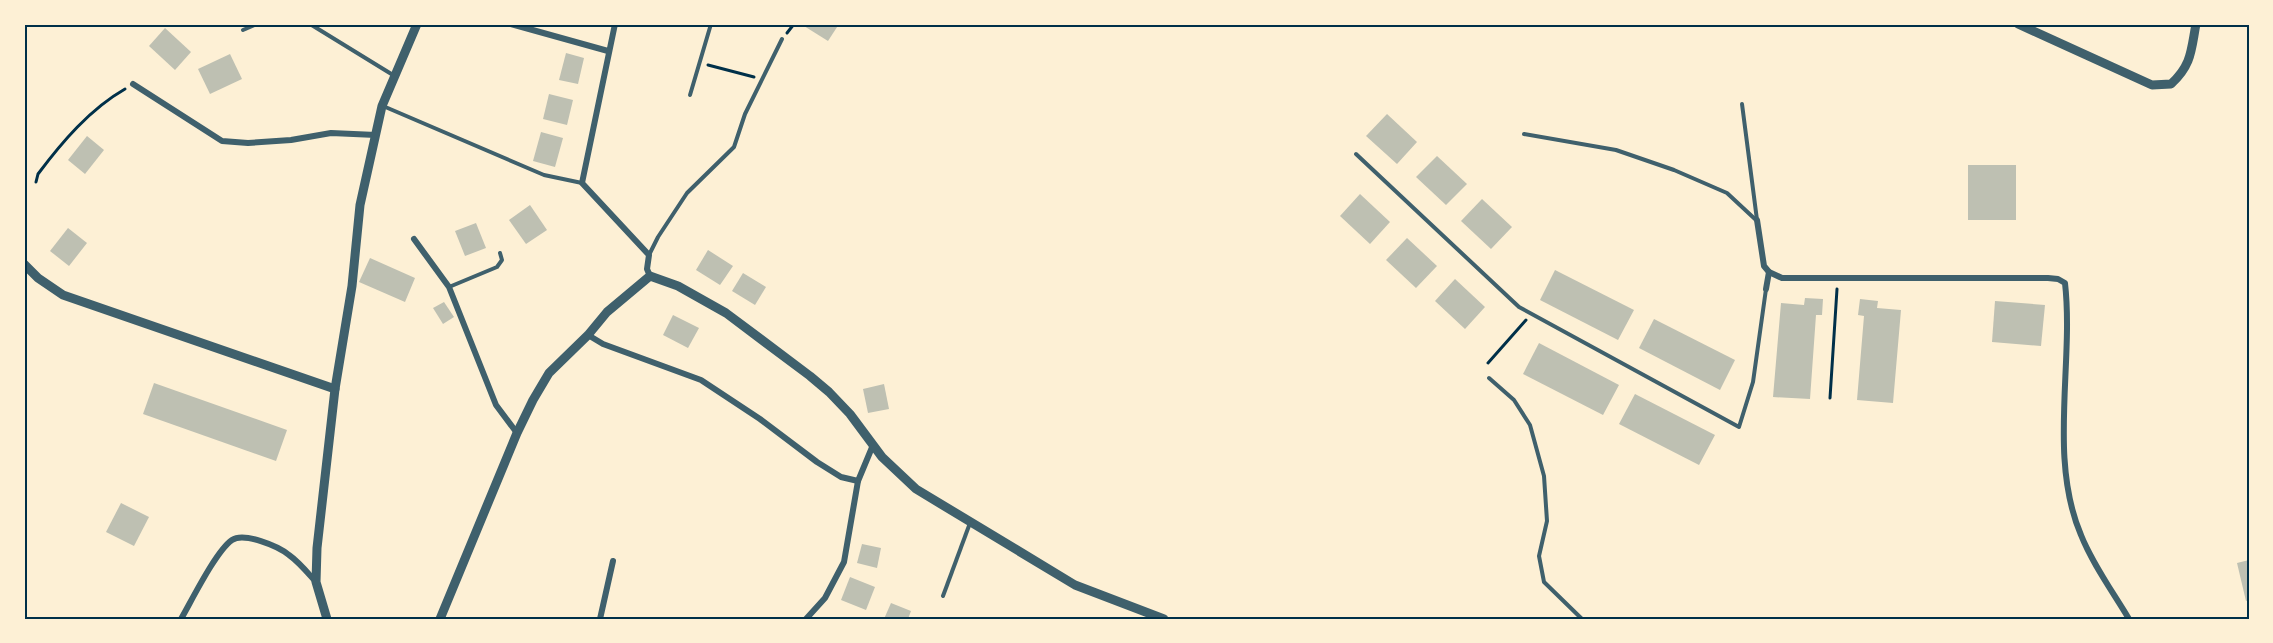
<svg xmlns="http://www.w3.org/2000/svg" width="2273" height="643" font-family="Jost,sans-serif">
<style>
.building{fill:#bec0b2}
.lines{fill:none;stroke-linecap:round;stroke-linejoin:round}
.path{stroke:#003049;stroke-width:3}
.service{stroke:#3f606c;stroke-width:4}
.minor{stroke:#3f606c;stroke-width:6}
.tertiary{stroke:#3f606c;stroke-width:9}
.neatline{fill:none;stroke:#003049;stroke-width:2}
</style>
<rect width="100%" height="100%" fill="#fdf0d5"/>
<g class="building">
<path d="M806,24H839L828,41L804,26Z"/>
<path d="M165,28L191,52L175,70L149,46Z"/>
<path d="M566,53L584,58L578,84L559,80Z"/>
<path d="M230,54L242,79L210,94L198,69Z"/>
<path d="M549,94L573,100L567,125L543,119Z"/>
<path d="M1387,114L1417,142L1397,164L1366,136Z"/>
<path d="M541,132L563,138L555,167L533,161Z"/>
<path d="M87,136L104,150L85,174L68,160Z"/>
<path d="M1437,156L1467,184L1446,205L1416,177Z"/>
<rect x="1968" y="165" width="48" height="55"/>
<path d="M1360,194L1390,222L1370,244L1340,216Z"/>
<path d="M1482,199L1512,227L1491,249L1461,221Z"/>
<path d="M530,205L547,230L526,244L509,220Z"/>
<path d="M476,223L486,248L465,256L455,231Z"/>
<path d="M68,228L87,243L69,266L50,251Z"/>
<path d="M1407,238L1437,266L1416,288L1386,260Z"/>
<path d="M708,250L733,266L720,285L696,270Z"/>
<path d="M370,258L415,278L405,302L359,282Z"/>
<path d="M1555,270L1634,310L1618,340L1540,300Z"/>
<path d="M743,273L766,287L755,305L732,291Z"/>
<path d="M1455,279L1485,307L1465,329L1435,301Z"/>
<path d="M1805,298L1823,299L1822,315H1816L1810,399L1773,397L1781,303L1804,305Z"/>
<path d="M1860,299L1878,301L1877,308L1901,310L1893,403L1857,400L1864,316L1858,315Z"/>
<path d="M1995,301L2045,305L2041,346L1992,342Z"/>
<path d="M444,302L454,317L443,324L433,308Z"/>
<path d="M673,315L699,328L688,348L663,335Z"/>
<path d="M1654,319L1735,360L1720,390L1639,348Z"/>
<path d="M1539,343L1619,385L1603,415L1523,374Z"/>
<path d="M154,383L287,430L276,461L143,414Z"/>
<path d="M884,384L889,409L868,413L863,389Z"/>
<path d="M1635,394L1715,435L1699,465L1619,424Z"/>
<path d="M121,503L149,517L134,546L106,532Z"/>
<path d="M862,544L881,548L877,568L857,563Z"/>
<path d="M2249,560V600L2246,601L2237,563Z"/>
<path d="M850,577L875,587L866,610L841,600Z"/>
<path d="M891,603L911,611L908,619H884Z"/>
</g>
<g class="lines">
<g class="path">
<path d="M787,33L794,24"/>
<path d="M708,65L754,77"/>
<path d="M36,182L38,174C62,142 90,109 125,89"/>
<path d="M1488,363L1526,320"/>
<path d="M1830,398L1837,289"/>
</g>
<g class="service">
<path d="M310,24L393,75"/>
<path d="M243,30L257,24"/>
<path d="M690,95L711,24"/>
<path d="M1742,104L1757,220"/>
<path d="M383,106L544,175L582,183"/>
<path d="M1524,134L1616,150L1674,170L1727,193L1756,220"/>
<path d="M1356,154L1519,307L1739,427L1753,382L1766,289"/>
<path d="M649,255L658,237L687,193L734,147L745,114L782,39"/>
<path d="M449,287L497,267L502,260L500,253"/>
<path d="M1489,378L1514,400L1530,425L1544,476L1547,521L1539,556L1544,582L1582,619"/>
<path d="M943,596L970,523"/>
</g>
<g class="minor">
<path d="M511,24L608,51"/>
<path d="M615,24L582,183L649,255L647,269L650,276"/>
<path d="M133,84L222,141L248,143L291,140L331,133L376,135"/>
<path d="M1757,220L1764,266L1769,272L1782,278H2048L2058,279L2065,283C2074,363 2048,458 2081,535C2093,565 2113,592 2129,619"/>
<path d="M414,239L449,287L496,405L517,433"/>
<path d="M1766,289L1769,272"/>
<path d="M588,335L603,344L701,380L760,419L817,462L841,477L858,481"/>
<path d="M181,619C192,600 216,551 232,540C244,532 278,546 289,555C299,562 307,572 315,581"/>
<path d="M600,619L613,561"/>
<path d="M806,619L825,598L844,562L858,481L873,445"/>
</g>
<g class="tertiary">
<path d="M2018,24L2152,85L2171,84C2192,65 2191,50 2196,24"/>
<path d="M24,264L38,278L63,295L335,389"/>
<path d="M327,619L316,582L317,548L335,389L352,286L360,205L382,106L417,24"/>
<path d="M440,619L517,433L533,400L549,373L588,335L607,312L650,276L678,286L726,313L810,376L829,392L850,414L882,457L916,489L1075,585L1164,619"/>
</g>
</g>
<rect width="2273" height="643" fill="none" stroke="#fdf0d5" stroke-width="51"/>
<rect x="26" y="26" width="2222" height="592" class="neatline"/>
</svg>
